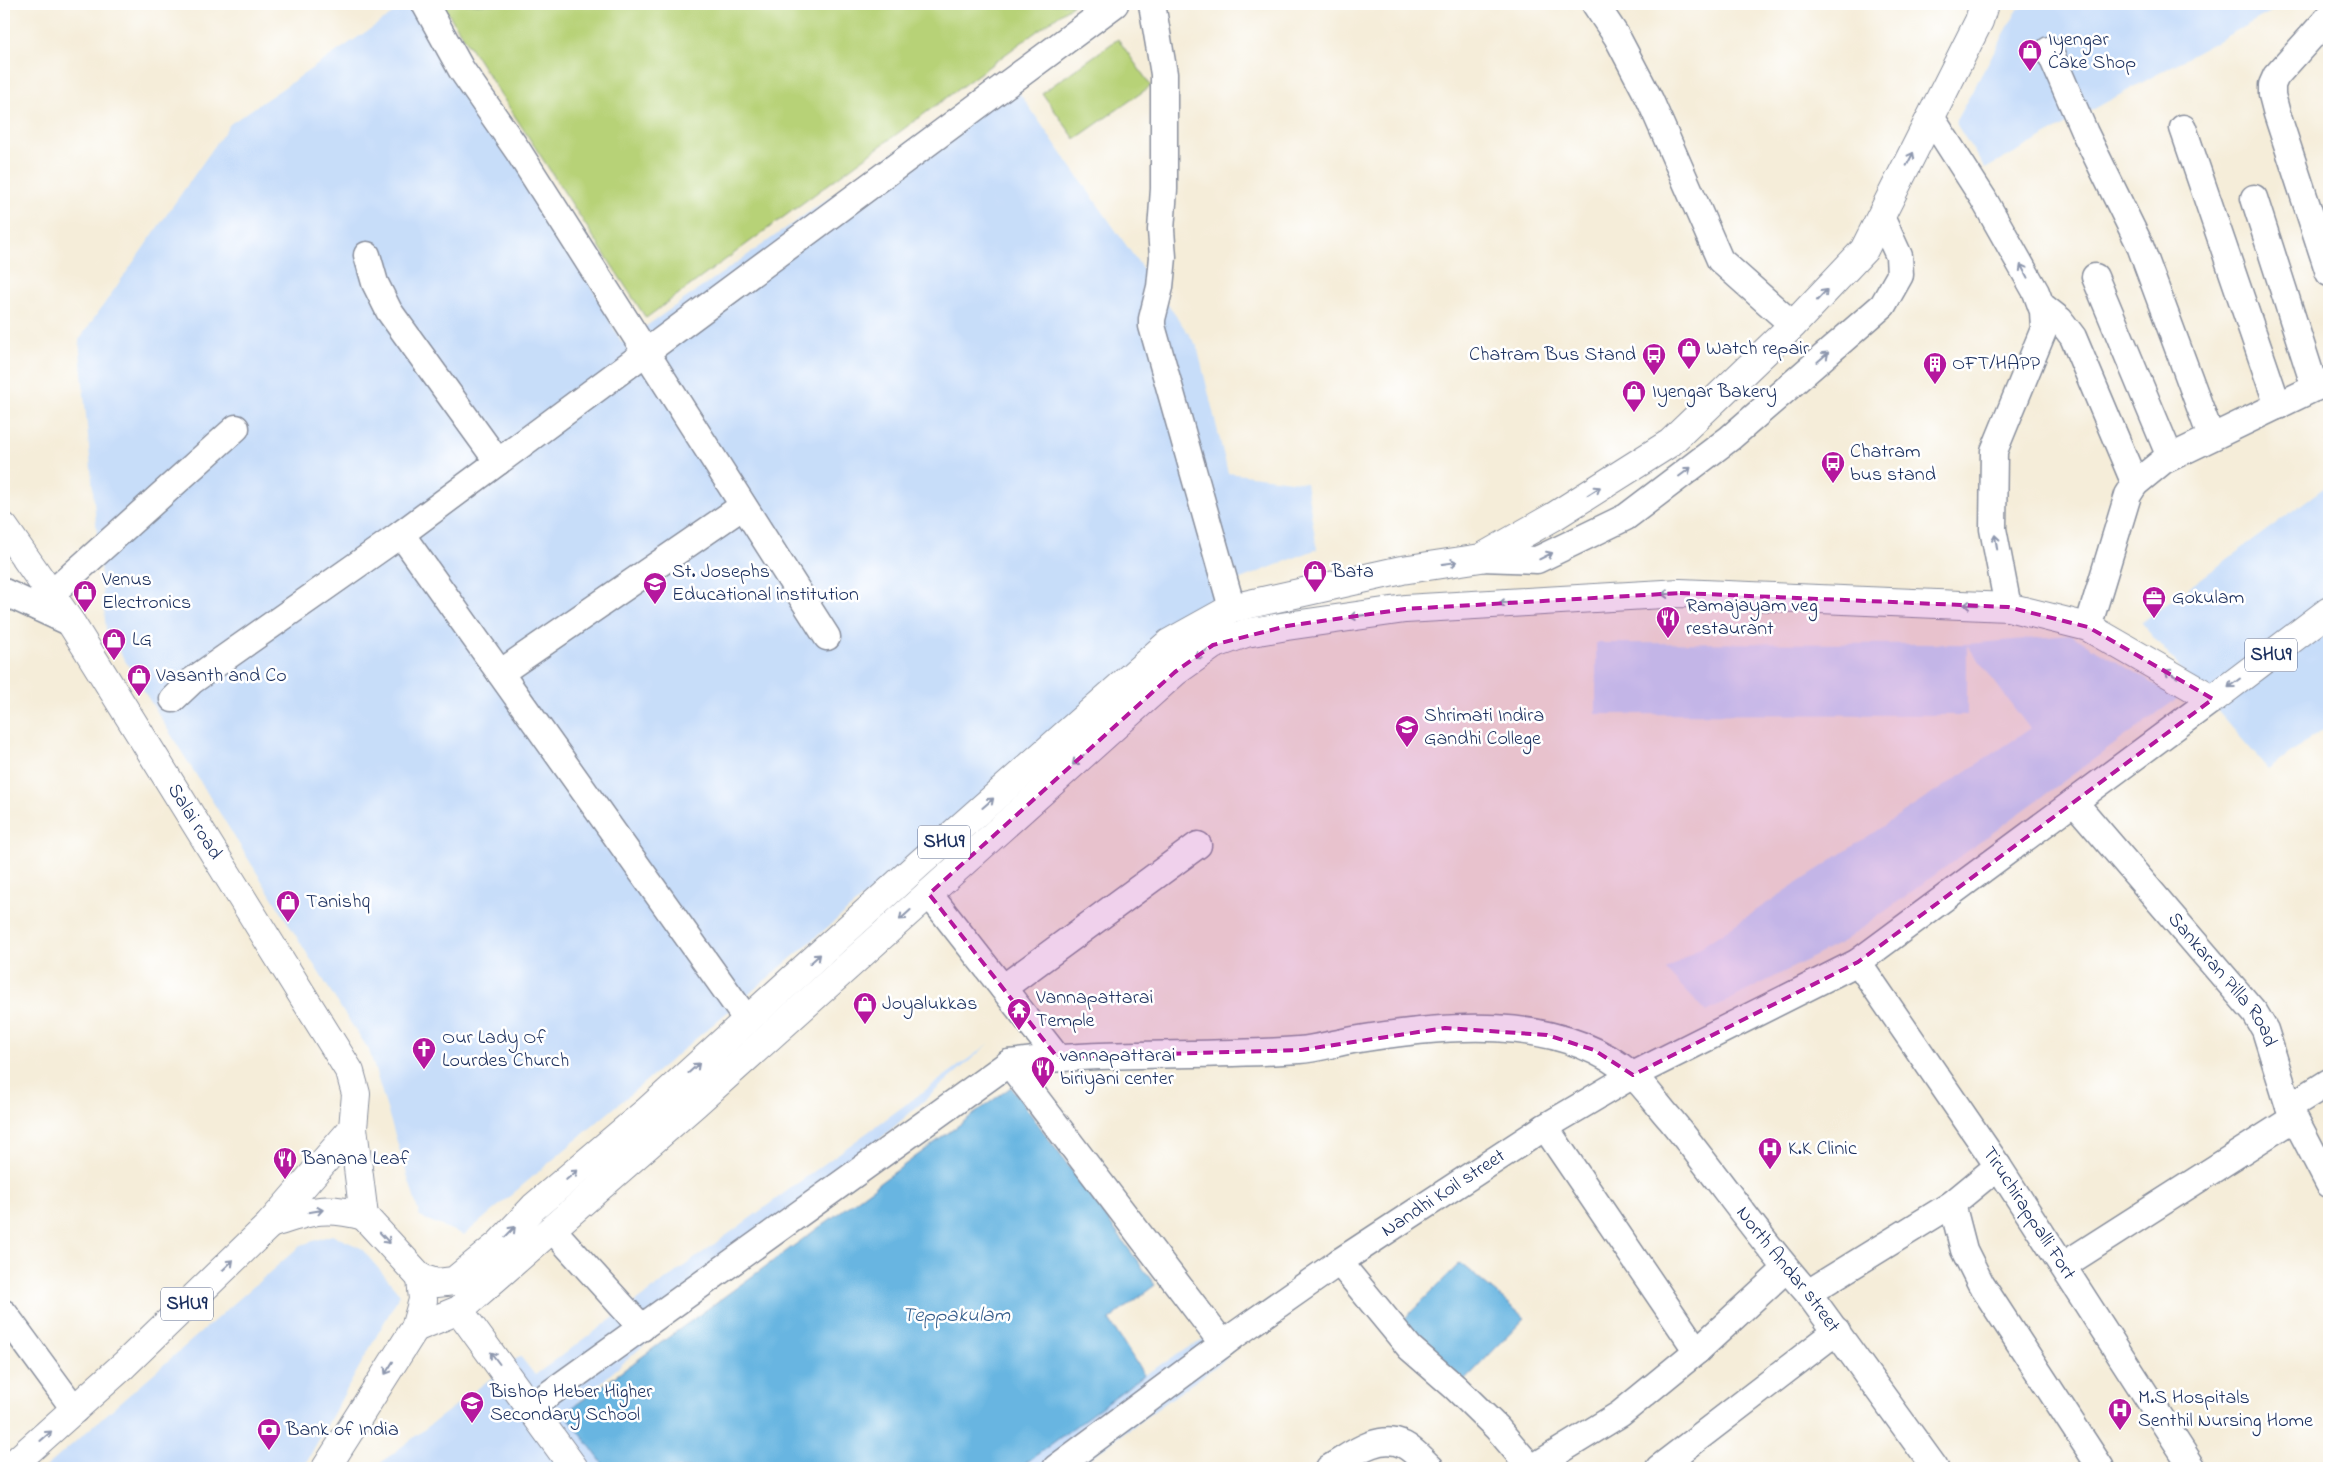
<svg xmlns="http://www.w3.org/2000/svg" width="2333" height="1472" font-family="'Indie Flower',sans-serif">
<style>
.built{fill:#c7ddf9}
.green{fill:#b7d277;stroke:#69806a}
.water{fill:#67b5e1;stroke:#4172a0}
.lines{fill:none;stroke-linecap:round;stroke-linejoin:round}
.minor-casing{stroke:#888e9c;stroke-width:29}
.major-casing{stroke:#888e9c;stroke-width:30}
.minor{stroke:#fff;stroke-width:26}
.major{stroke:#fff;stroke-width:28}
.oneway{stroke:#8d97ae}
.marked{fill:#b5179e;fill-opacity:0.2;stroke:#b5179e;stroke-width:4;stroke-dasharray:10 6;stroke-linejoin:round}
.labels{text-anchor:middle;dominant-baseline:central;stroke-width:5;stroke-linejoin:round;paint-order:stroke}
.shield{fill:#fff;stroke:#5f6d8e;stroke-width:1}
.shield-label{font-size:19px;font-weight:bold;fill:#1b2f5e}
.poi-label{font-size:20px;fill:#1b2f5e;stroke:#fff;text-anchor:start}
.street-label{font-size:20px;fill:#1b2f5e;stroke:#fff}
.water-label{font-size:21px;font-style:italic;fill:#365e8c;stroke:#fff}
</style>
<rect width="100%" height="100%" fill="#fff"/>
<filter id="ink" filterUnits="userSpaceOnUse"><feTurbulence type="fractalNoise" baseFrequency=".02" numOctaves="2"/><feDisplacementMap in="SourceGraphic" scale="10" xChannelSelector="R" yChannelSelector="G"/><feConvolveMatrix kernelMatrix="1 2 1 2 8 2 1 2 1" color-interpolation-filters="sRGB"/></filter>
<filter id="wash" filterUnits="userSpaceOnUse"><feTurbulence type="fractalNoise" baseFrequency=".0096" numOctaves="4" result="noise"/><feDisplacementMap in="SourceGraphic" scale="20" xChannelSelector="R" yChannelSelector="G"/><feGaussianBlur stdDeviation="1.12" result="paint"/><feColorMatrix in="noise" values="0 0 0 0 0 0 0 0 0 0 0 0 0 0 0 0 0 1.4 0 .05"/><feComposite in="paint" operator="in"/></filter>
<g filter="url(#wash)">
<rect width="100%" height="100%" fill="#f5edd9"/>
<g class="built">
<path d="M407,4H439L622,343L1006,74L1197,346L1228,473L1306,483L1317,549L1238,580L464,1235L420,1217L369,1050L344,1013L106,630L79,340L230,124Z"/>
<path d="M2033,4H2285L1985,169L1955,122L2018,9Z"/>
<path d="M2329,484V725L2268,769L2141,623Z"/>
<path d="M2071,635L2178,698L1844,941L1706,1012L1666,970L2030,729L1967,645V715L1596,714V643L1967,644Z"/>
<path d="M990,1043L566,1413L606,1468H374L520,1356L535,1375Z"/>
<path d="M332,1235L361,1248L400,1294L303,1468H45L301,1245Z"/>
<path d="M1210,1335L1227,1358L1076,1468H1019L1144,1375Z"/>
</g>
<g class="green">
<path d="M442,4H1074L646,318Z"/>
<path d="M1118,39L1151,86L1075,139L1042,93Z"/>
</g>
<g class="water">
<path d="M1011,1087L1155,1285L1109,1320L1144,1375L1019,1468H606L565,1413Z"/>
<path d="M1460,1263L1525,1318L1462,1383L1396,1327Z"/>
</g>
</g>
<g filter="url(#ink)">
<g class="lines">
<g class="minor-casing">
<g id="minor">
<path d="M425,4L461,69L518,151L827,637"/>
<path d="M1152,4L1164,74V189L1161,230L1163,257L1160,287L1152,319V326L1232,608"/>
<path d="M1595,4L1617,37L1650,100L1720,260L1793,325"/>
<path d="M2329,17L2276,76L2272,85V95L2277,114L2329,273"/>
<path d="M2049,50L2085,133L2139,243L2211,437"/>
<path d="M1931,117L1983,198L2036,292L2043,311L2044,329L1994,451L1993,529L2008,607"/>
<path d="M2183,128L2278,406"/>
<path d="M2254,198L2315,388"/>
<path d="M367,255L375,283L389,311L498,462"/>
<path d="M2095,277L2170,457"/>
<path d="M2041,305L2060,320L2073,337L2135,484"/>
<path d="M401,534L747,1020"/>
<path d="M1481,558L1537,560L1626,517L1730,438L1883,305L1900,275L1899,256L1881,217"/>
<path d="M4,592L71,623"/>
<path d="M51,594L236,428"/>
<path d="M2088,627L2128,495L2135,484L2163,461L2329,381"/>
<path d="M500,673L743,506"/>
<path d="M173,699L192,681L401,534L1115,4"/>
<path id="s1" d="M2074,802L2255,1013L2265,1030L2289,1107L2329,1184"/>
<path d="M929,894L1057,1057"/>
<path id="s2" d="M1858,962L1998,1166L2193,1468"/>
<path d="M1003,988L1198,845"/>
<path d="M1009,1063L1223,1344"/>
<path d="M2289,1107L2329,1082"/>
<path d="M1545,1127L1697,1351"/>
<path d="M1952,1204L1964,1250L1981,1284L2101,1468"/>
<path d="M552,1229L642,1328"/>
<path d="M1339,1262L1410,1348L1456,1388L1497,1428L1531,1468"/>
<path d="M2064,1265L2294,1118"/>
<path d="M1808,1293L1952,1204L1998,1166"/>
<path d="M4,1313L75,1410"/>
<path id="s3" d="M531,1407L1009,1063C1105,1051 1202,1057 1299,1050C1317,1049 1335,1043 1353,1040C1441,1025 1558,1012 1632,1075C1646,1087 1658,1106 1671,1120C1718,1177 1759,1239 1808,1293L1935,1468"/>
<path id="s4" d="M1056,1468L1235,1335L1339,1262L1545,1127L1633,1075L1858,962L2213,699"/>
<path d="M1329,1468C1350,1456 1378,1432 1404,1445C1414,1450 1423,1461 1431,1468"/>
<path d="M1532,1468L1620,1414L1697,1351L1786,1269"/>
<path d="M1659,1468L1837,1331"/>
</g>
</g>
<g class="major-casing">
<g id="major">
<path id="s5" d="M4,527L71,623L350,1072L356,1094L353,1128L364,1216L421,1278L437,1283L454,1281L499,1244L534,1207L646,1112L919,864L1169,643L1232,608L1402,570L1481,558L1553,517L1670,443L1793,325L1864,250L1979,21L1984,4"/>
<path d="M270,1224C309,1212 322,1205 364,1216"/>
<path d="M459,1310L574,1468"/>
<path d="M415,1328L459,1310L695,1104L1175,672L1213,645L1246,633L1287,626L1405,609L1680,593L2008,607L2088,627L2213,699L2329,611"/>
<path d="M9,1468L124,1365L270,1224L353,1128"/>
<path d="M326,1468L415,1328L423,1300L421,1278"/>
</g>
</g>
<use href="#minor" class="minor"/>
<use href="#major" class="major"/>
</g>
<defs><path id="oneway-shaft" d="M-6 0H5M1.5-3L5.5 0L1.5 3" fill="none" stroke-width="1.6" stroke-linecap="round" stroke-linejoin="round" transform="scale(1.25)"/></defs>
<g class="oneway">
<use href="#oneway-shaft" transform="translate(1910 159) rotate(-63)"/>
<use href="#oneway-shaft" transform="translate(2024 271) rotate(-118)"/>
<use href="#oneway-shaft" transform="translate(1822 295) rotate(-47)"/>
<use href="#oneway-shaft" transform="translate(1823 357) rotate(-41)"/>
<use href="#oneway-shaft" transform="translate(1685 472) rotate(-37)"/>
<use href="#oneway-shaft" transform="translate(1594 491) rotate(-32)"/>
<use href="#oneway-shaft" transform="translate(1996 542) rotate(-99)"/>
<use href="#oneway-shaft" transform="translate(1546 556) rotate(-26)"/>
<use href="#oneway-shaft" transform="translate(1450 563) rotate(-8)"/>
<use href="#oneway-shaft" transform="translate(1669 594) rotate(177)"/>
<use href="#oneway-shaft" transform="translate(1506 603) rotate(177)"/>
<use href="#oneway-shaft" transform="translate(1971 605) rotate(-178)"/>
<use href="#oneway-shaft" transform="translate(1357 616) rotate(172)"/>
<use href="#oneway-shaft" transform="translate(1201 654) rotate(145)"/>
<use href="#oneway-shaft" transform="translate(2171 674) rotate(-150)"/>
<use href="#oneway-shaft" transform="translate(2234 683) rotate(143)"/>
<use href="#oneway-shaft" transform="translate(1078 760) rotate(138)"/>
<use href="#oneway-shaft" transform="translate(988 803) rotate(-41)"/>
<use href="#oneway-shaft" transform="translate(905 915) rotate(138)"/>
<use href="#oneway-shaft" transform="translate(815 959) rotate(-42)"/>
<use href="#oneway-shaft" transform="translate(694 1068) rotate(-42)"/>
<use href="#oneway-shaft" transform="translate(572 1175) rotate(-40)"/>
<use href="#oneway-shaft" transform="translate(316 1211) rotate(-10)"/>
<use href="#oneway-shaft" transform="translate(510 1232) rotate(-46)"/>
<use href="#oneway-shaft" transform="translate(385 1238) rotate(47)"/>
<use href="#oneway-shaft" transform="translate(228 1265) rotate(-44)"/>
<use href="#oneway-shaft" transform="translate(495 1358) rotate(-127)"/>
<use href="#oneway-shaft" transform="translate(389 1368) rotate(122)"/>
<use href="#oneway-shaft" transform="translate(46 1436) rotate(-41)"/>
</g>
</g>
<path class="marked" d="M1680,593L2008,607L2088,627L2213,699L1858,962L1633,1075L1594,1050L1547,1035L1445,1028L1301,1050L1057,1057L929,894L1175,672L1213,645L1287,626L1405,609Z"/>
<defs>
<g id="shop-pin" transform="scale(1.25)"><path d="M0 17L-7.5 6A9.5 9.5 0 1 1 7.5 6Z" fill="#b5179e" stroke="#fff"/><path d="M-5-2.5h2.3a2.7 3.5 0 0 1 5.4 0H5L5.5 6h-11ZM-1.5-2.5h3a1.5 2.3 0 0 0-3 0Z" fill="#fff"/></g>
<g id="bus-pin" transform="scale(1.25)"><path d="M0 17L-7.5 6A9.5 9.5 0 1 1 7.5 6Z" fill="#b5179e" stroke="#fff"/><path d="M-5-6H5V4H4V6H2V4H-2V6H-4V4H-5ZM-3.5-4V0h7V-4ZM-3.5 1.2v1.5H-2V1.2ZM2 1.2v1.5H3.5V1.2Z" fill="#fff"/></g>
<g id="building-pin" transform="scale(1.25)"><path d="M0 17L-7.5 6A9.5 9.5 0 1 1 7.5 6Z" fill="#b5179e" stroke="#fff"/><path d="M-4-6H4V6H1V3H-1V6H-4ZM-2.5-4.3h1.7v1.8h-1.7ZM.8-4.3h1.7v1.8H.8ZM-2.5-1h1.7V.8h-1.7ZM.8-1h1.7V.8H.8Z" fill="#fff"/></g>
<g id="university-pin" transform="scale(1.25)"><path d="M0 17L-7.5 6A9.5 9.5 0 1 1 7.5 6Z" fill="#b5179e" stroke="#fff"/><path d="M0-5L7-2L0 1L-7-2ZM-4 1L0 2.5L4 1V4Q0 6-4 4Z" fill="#fff"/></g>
<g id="office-pin" transform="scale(1.25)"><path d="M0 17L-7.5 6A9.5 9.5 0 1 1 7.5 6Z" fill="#b5179e" stroke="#fff"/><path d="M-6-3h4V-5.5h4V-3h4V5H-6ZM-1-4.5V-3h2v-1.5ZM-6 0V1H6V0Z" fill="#fff"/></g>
<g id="restaurant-pin" transform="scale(1.25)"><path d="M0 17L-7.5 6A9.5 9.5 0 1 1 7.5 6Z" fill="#b5179e" stroke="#fff"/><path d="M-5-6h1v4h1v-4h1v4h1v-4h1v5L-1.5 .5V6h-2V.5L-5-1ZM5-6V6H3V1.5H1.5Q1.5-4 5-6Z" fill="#fff"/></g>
<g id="temple-pin" transform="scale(1.25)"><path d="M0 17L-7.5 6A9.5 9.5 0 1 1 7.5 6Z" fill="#b5179e" stroke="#fff"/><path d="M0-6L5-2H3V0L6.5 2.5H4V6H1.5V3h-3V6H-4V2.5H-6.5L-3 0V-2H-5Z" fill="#fff"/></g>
<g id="church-pin" transform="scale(1.25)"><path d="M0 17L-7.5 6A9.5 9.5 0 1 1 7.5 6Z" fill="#b5179e" stroke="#fff"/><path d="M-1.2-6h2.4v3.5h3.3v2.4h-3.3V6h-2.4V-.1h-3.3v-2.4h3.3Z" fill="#fff"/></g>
<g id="hospital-pin" transform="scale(1.25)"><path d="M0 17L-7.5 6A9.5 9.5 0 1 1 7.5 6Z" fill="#b5179e" stroke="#fff"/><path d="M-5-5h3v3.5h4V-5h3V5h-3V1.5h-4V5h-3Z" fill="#fff"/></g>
<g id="school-pin" transform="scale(1.25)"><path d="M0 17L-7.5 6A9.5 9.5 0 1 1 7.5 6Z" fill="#b5179e" stroke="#fff"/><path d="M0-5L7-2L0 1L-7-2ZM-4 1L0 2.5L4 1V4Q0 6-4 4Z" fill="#fff"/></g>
<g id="bank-pin" transform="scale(1.25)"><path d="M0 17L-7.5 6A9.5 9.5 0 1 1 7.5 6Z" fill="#b5179e" stroke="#fff"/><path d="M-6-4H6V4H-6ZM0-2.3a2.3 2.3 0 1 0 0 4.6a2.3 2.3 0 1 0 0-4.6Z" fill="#fff"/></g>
</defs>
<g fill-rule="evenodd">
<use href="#shop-pin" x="2030" y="51"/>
<use href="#shop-pin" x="1689" y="349"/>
<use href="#bus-pin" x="1654" y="355"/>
<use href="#building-pin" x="1935" y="364"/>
<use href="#shop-pin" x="1634" y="392"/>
<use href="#bus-pin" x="1833" y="463"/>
<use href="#shop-pin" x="1315" y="572"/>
<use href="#university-pin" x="655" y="584"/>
<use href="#shop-pin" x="85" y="592"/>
<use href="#office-pin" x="2154" y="598"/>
<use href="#restaurant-pin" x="1668" y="618"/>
<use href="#shop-pin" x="114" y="640"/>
<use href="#shop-pin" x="139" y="676"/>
<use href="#university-pin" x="1407" y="727"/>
<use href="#shop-pin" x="288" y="902"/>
<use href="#shop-pin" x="865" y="1004"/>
<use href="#temple-pin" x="1019" y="1010"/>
<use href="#church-pin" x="424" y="1049"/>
<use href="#restaurant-pin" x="1043" y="1068"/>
<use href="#hospital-pin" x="1770" y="1149"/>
<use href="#restaurant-pin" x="285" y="1159"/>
<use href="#school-pin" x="472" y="1403"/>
<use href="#hospital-pin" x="2120" y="1410"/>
<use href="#bank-pin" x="269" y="1430"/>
</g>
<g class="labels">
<g class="shield">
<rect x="2245" y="638.5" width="52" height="33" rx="4"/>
<rect x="918" y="825.5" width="52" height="33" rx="4"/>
<rect x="161" y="1287.5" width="52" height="33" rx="4"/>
</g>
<g class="shield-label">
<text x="2271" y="655">SHU9</text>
<text x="944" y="842">SHU9</text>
<text x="187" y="1304">SHU9</text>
</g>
<g class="poi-label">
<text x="2048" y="40">Iyengar<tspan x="2048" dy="23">Cake Shop</tspan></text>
<text x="1706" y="349">Watch repair</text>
<text x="1636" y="355" text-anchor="end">Chatram Bus Stand</text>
<text x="1952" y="364">OFT/HAPP</text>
<text x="1652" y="392">Iyengar Bakery</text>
<text x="1850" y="452">Chatram<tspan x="1850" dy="23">bus stand</tspan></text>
<text x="672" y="572">St. Josephs<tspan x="672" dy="23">Educational institution</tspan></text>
<text x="1332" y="572">Bata</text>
<text x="102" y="580">Venus<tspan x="102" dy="23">Electronics</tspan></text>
<text x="2172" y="598">Gokulam</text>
<text x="1686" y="606">Ramajayam veg<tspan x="1686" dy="23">restaurant</tspan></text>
<text x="132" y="640">LG</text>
<text x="156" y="676">Vasanth and Co</text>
<text x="1424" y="716">Shrimati Indira<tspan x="1424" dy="23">Gandhi College</tspan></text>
<text x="306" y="902">Tanishq</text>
<text x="1036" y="998">Vannapattarai<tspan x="1036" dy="23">Temple</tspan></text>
<text x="882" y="1004">Joyalukkas</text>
<text x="442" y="1038">Our Lady Of<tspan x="442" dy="23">Lourdes Church</tspan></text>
<text x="1060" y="1056">vannapattarai<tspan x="1060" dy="23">biriyani center</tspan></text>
<text x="1788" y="1149">K.K Clinic</text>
<text x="302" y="1159">Banana Leaf</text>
<text x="490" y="1392">Bishop Heber Higher<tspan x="490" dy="23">Secondary School</tspan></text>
<text x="2138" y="1398">M.S Hospitals<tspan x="2138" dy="23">Senthil Nursing Home</tspan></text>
<text x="286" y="1430">Bank of India</text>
</g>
<g class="street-label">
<text stroke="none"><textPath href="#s5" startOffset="351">Salai road</textPath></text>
<text stroke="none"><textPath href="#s1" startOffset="232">Sankaran Pilla Road</textPath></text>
<text stroke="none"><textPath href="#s4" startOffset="475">Nandhi Koil street</textPath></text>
<text stroke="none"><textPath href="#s2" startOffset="304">Tiruchirappalli Fort</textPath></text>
<text stroke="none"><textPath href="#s3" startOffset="1474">North Andar street</textPath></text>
</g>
<g class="water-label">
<text x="956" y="1316">Teppakulam</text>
</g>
</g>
<rect width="2333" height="1472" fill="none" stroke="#fff" stroke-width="20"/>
</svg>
